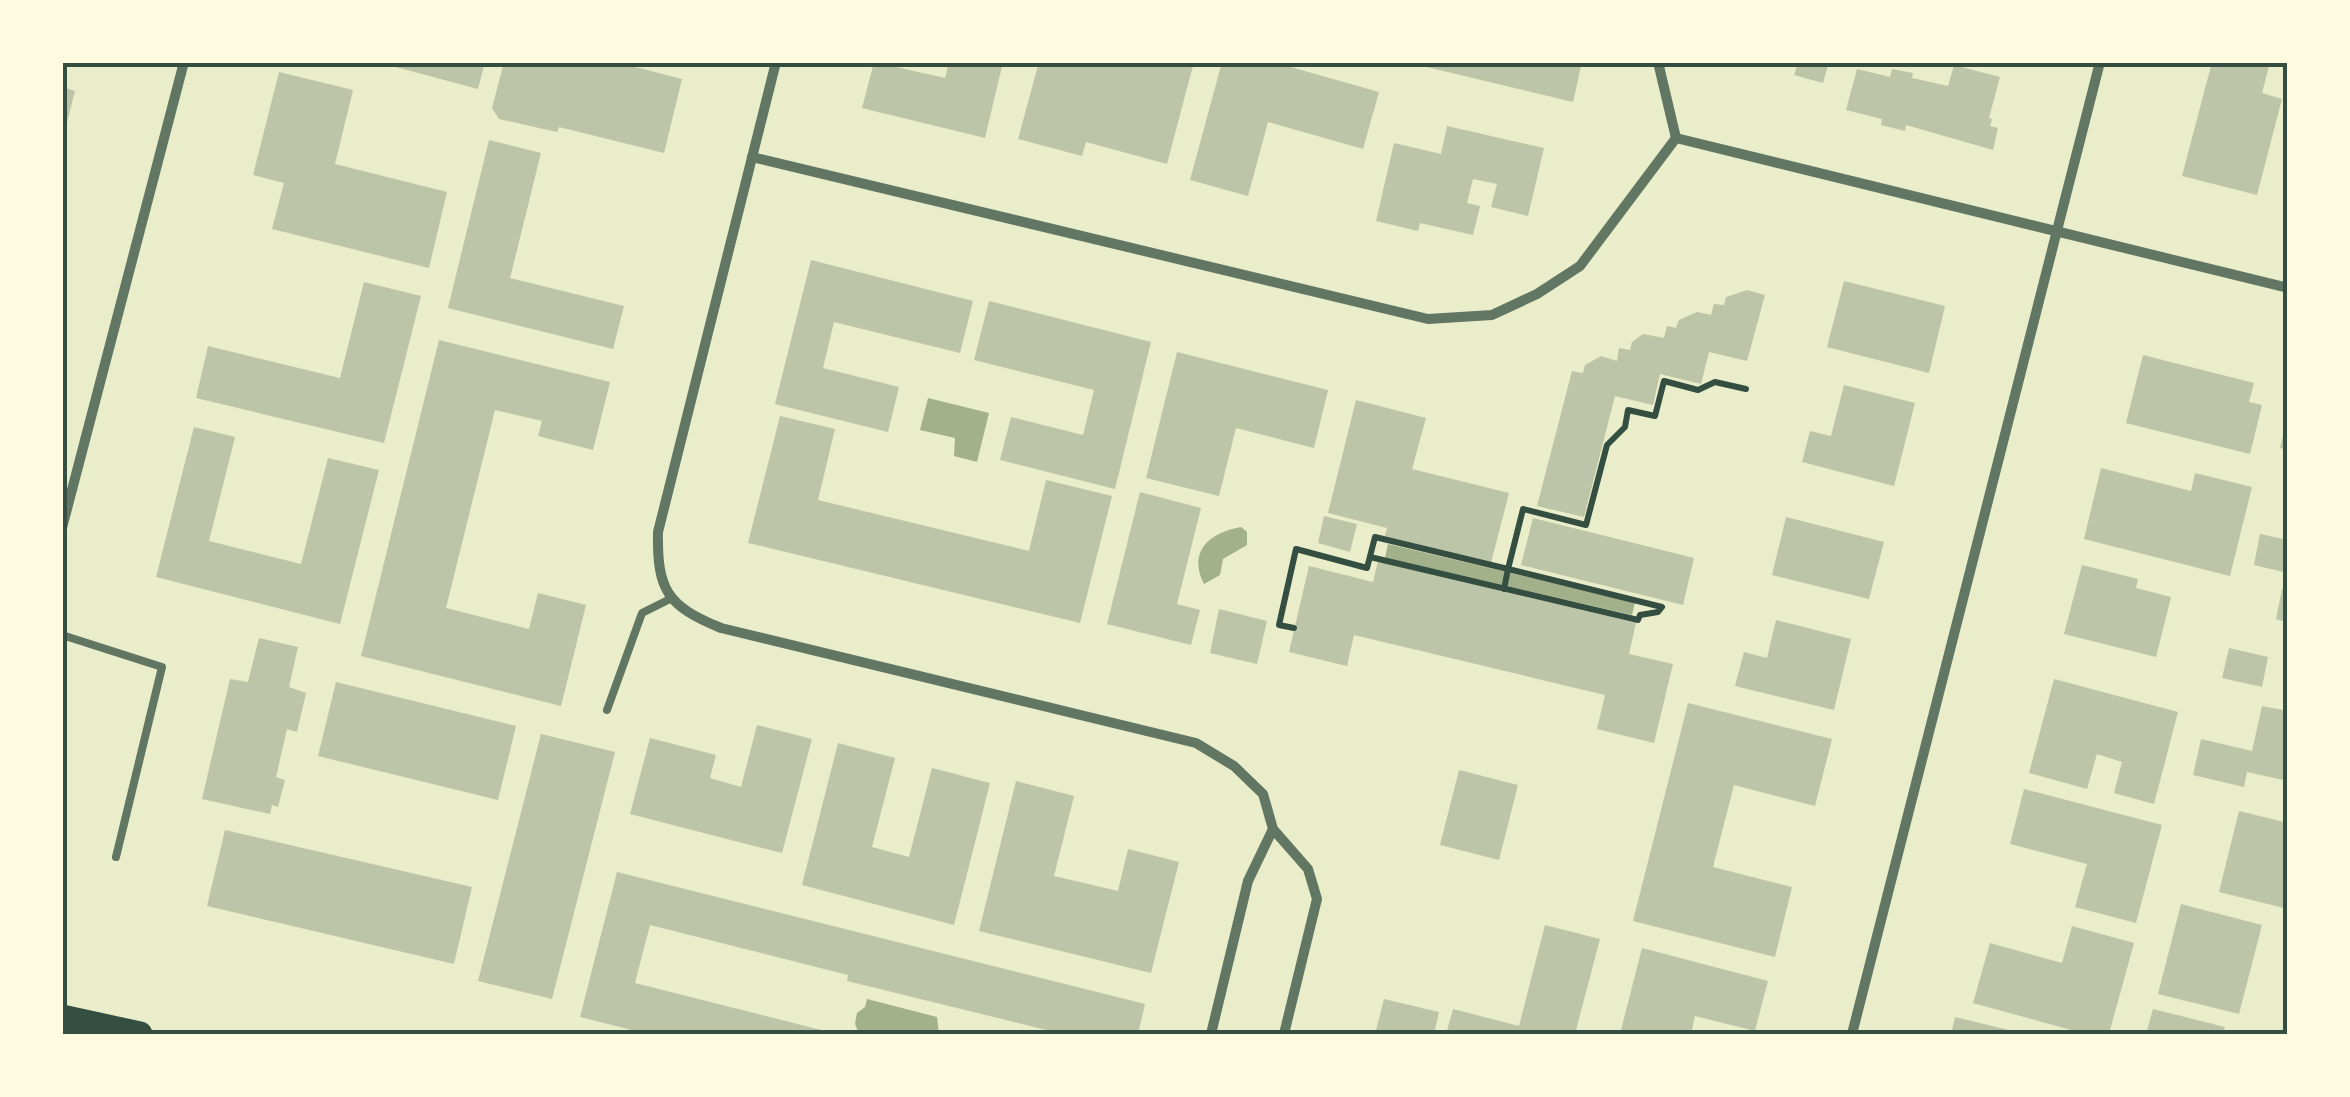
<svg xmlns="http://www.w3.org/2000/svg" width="2350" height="1097" font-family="'Noto Serif',serif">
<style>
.water{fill:#a3b18a}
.building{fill:#bcc5a7}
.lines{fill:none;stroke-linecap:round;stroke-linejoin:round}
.path{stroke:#344e41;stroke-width:6}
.service{stroke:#617663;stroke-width:8}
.minor{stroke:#617663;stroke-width:10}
.primary{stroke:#344e41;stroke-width:25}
.neatline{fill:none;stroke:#344e41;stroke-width:4}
</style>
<rect width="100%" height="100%" fill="#e9edc9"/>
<g class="water">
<path d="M928,398L989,413L977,462L954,456L955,438L920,430Z"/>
<path d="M1241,527L1247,532V545L1223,559L1220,575L1204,584C1188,552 1208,533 1241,527Z"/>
<path d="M1388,544L1635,602L1632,615L1385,558Z"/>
<path d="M867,999L937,1017L939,1034H859L855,1024L857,1013L865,1007Z"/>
</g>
<g class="building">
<path d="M377,62H485L478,89Z"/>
<path d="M504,62H616L682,79L664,153L559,127L557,132L499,119L492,108Z"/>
<path d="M874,62L945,78L949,62H1003L985,138L862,108Z"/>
<path d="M1039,62H1194L1167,164L1086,142L1082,156L1018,139Z"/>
<path d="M1222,62H1273L1379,92L1363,149L1268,122L1248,196L1190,180Z"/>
<path d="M1406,62H1582L1573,102Z"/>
<path d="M1798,62H1829L1823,83L1794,75Z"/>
<path d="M2212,62H2255L2269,66L2262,93L2282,99L2257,195L2182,176Z"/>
<path d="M1954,65L2000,77L1989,118L1992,119L1990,126L1998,128L1993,150L1906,125L1905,131L1881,125L1882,119L1846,110L1857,69L1890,77L1892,69L1913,73L1912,78L1948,86Z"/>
<path d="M279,72L353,90L335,164L447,192L429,268L272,229L284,183L253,175Z"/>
<path d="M62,87L75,91L64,134H62Z"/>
<path d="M1447,126L1544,148L1528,216L1491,207L1497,184L1473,179L1467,203L1480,206L1473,235L1420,223L1418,231L1376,221L1394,143L1441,154Z"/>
<path d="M489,140L541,153L510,278L624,306L613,349L448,308Z"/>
<path d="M811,260L973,301L960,353L834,322L823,368L899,387L888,432L775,404Z"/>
<path d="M1844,281L1945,306L1929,373L1827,347Z"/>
<path d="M364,282L421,296L384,443L196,398L208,346L340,378Z"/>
<path d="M1747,290L1765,295L1747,361L1709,352L1701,384L1660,374L1653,405L1615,396L1584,517L1537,506L1572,371L1583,373L1585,365L1601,356L1617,361L1619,348L1630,350L1632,342L1643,334L1664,338L1667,326L1676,328L1679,320L1697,312L1711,315L1714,304L1724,305L1726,297Z"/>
<path d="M989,301L1151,342L1115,489L1000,460L1011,417L1083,435L1094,390L974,360Z"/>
<path d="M439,340L610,382L593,450L538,436L542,421L495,410L446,608L529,629L538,593L586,605L561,706L361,656Z"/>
<path d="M1177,352L1328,390L1314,448L1236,428L1219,496L1146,478Z"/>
<path d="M2143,355L2254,383L2249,402L2262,405L2250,454L2126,423Z"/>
<path d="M1844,385L1915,403L1894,486L1802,462L1810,431L1831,436Z"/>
<path d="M1356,400L1426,418L1412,469L1509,493L1491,563L1385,536L1387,528L1328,513Z"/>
<path d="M780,416L835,429L818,500L1029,551L1046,480L1112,496L1080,623L748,543Z"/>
<path d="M2286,423H2288V450L2280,448Z"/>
<path d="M194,427L235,437L209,541L301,564L328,458L379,470L340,624L156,577Z"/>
<path d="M2101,468L2191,491L2195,473L2252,487L2230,576L2084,539Z"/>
<path d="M1140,492L1201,508L1177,604L1200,610L1191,645L1107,624Z"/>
<path d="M1324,516L1357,524L1350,552L1318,543Z"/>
<path d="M1786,517L1884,542L1869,599L1772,575Z"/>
<path d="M1533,518L1694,558L1683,605L1521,565Z"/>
<path d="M2260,534L2288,540V573L2254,565Z"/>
<path d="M1378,561L1636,623L1629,654L1673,664L1654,743L1597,729L1605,695L1354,635L1347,666L1289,652L1309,566L1373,582Z"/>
<path d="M2082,565L2138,579L2136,588L2171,597L2156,657L2064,634Z"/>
<path d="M2282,589L2288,591V623L2276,619Z"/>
<path d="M1219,609L1267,621L1257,664L1210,653Z"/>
<path d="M1776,620L1851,639L1834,710L1735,686L1744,652L1767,658Z"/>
<path d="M259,638L298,647L289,687L306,693L297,732L287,729L276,777L285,780L278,807L272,805L270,814L202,799L230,679L248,682Z"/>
<path d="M2229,648L2268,657L2262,687L2222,678Z"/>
<path d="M2054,679L2178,712L2154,804L2114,793L2122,762L2097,754L2087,789L2029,773Z"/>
<path d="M336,682L516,726L498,800L318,756Z"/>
<path d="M1688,703L1832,739L1815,806L1734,785L1713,867L1792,887L1775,957L1633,921Z"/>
<path d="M2262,706L2288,711V781L2247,772L2244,787L2193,775L2201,739L2252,751Z"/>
<path d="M757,725L812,739L782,853L630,814L650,738L716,755L710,778L741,787Z"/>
<path d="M541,734L615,752L552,999L478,981Z"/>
<path d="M838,743L895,758L872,847L909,857L932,768L990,783L954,925L802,885Z"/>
<path d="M1459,770L1518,785L1499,860L1440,845Z"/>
<path d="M1016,781L1074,796L1054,876L1118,891L1128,849L1179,862L1151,973L979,931Z"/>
<path d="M2024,789L2162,825L2136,923L2075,907L2087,864L2010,844Z"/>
<path d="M2239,811L2288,823V909L2219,892Z"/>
<path d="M225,830L472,887L454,964L207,906Z"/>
<path d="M617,872L1145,1004L1138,1034H1063L847,981L848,975L650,925L635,983L837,1034H648L580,1017Z"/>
<path d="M2181,904L2262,925L2239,1014L2158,994Z"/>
<path d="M1545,925L1600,939L1575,1034H1446L1453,1009L1519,1026Z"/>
<path d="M2072,926L2134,943L2109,1034H2086L1973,1003L1990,943L2062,963Z"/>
<path d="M1642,948L1768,981L1755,1031L1695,1016L1691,1034H1620Z"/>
<path d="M1384,999L1439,1012L1434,1034H1375Z"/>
<path d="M2153,1009L2225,1027L2223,1034H2146Z"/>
<path d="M1955,1017L2021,1033V1034H1951Z"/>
</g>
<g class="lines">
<g class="path">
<path d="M1370,557L1638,620L1640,615L1658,612L1662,607L1508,569L1504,589"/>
<path d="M1294,628L1279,625L1296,549L1367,568L1375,537L1508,569L1523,509L1586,525L1607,445L1625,427L1628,410L1655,416L1664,381L1698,390L1715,382L1746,389"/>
</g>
<g class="service">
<path d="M62,635L162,667L116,857"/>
<path d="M607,710L642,613L670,599"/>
</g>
<g class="minor">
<path d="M776,62L658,532C657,590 667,606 721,628L1196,743L1234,766L1263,794L1273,829L1308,869L1317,899L1284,1034"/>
<path d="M1658,62L1676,138"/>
<path d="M1676,138L2288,288"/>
<path d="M752,157L1428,319L1492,315L1537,294L1580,266L1676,138"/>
<path d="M62,528L184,62"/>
<path d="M1211,1034L1248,881L1273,829"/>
<path d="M1852,1034L2100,62"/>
</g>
<path class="primary" d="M62,1017L140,1034"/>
</g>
<rect width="2350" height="1097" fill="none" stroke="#fefae0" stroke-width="130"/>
<rect x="65" y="65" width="2220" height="967" class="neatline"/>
</svg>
